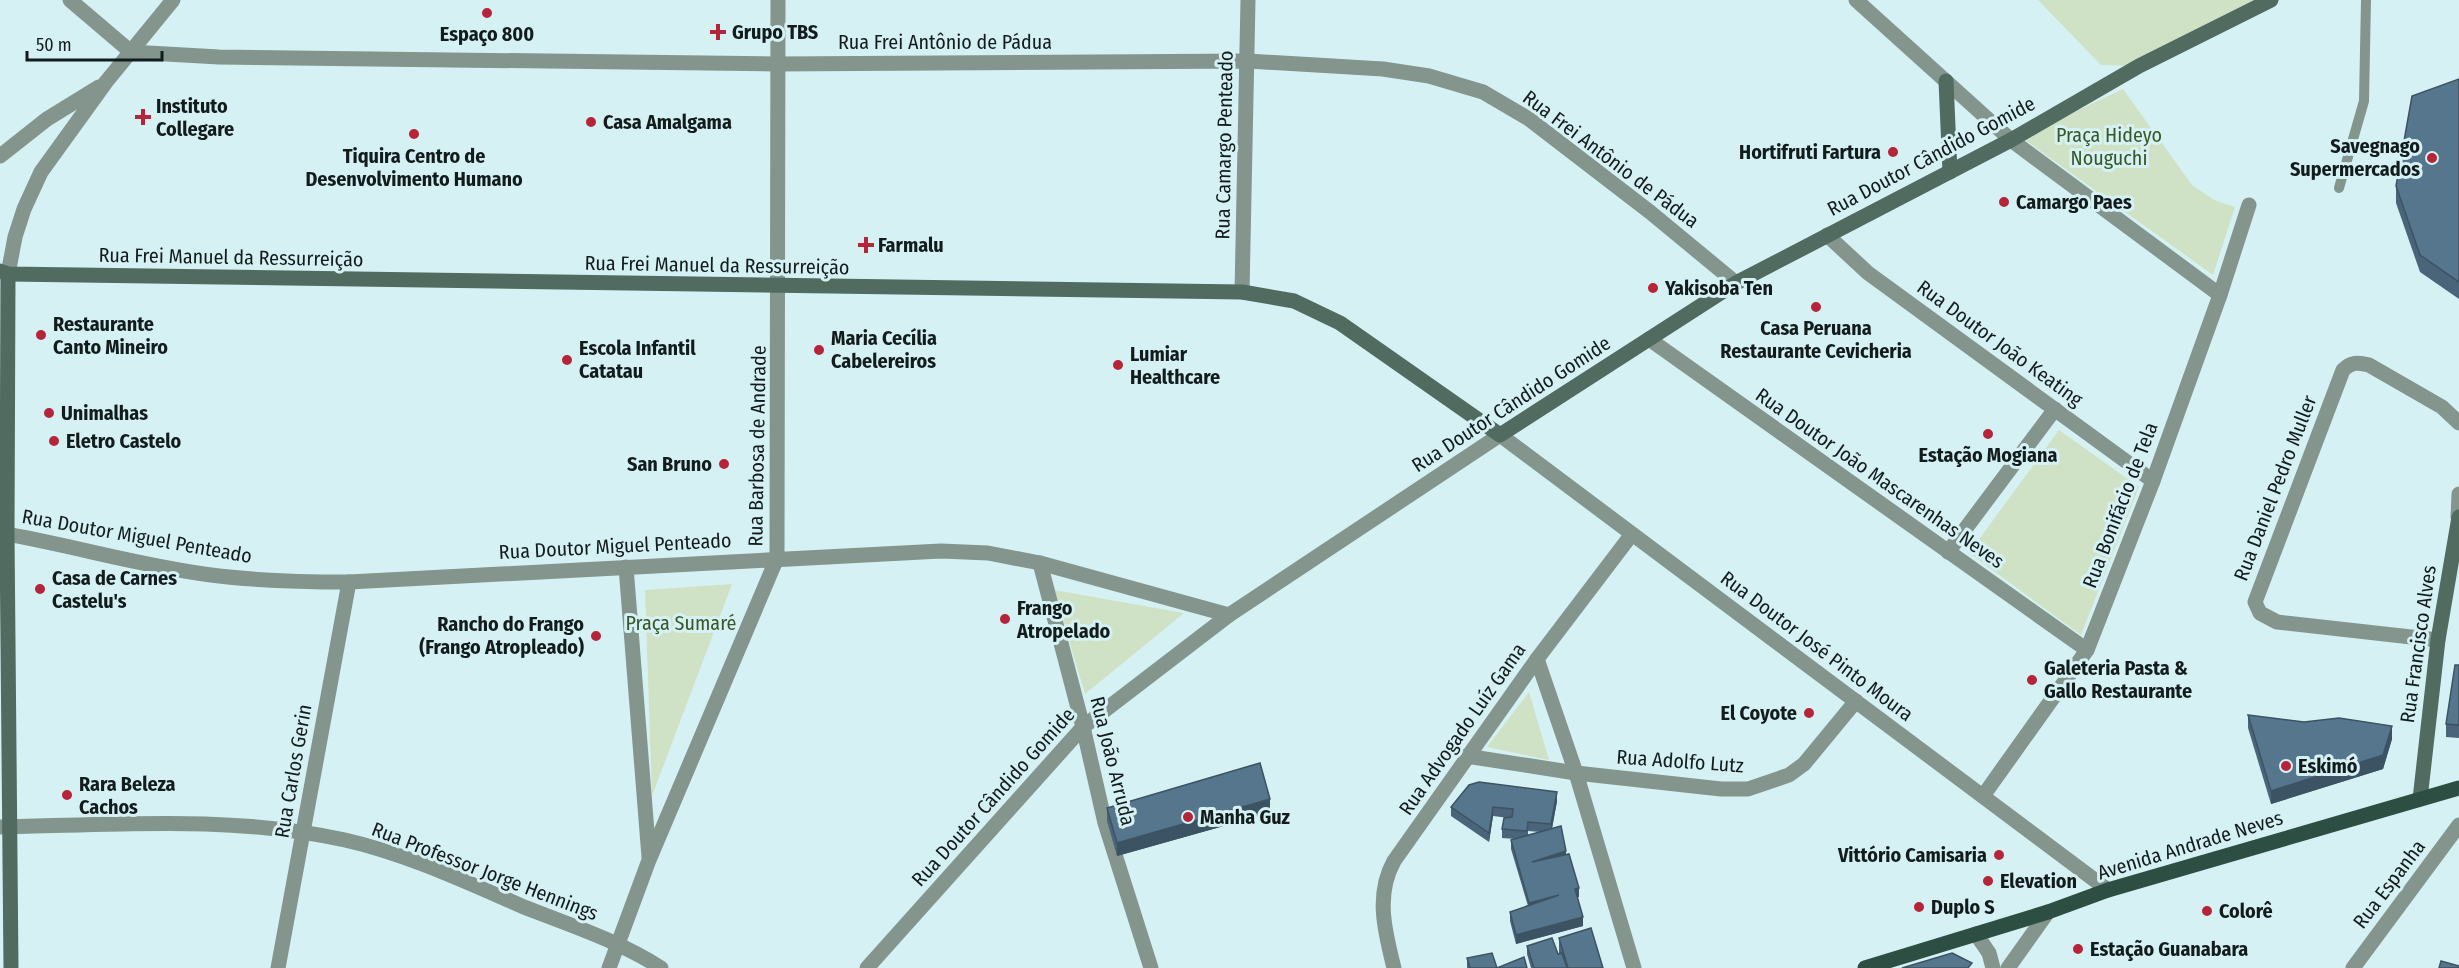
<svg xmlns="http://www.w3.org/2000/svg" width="2459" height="968" font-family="'Fira Sans Condensed',sans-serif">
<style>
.park{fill:#cfe2c5}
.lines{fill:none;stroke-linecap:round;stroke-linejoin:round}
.service{stroke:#83958d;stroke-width:10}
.minor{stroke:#83958d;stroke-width:15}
.tertiary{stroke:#83958d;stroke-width:15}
.secondary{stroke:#516b61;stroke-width:15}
.primary{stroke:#2d4e43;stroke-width:15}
.wall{fill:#4a6579;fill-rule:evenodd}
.shaded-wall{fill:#3c5363}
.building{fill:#56768d;stroke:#3c5363;stroke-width:1.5}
.poi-dot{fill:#b62439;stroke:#d6f1f4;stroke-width:2}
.labels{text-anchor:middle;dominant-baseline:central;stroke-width:6;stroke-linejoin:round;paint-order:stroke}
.poi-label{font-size:20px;font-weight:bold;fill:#121c1d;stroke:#d6f1f4;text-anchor:start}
.street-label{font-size:20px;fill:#121c1d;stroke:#d6f1f4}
.park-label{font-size:20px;fill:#385626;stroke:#d6f1f4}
</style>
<rect width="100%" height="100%" fill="#d6f1f4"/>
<g class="park">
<path d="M2038,0H2263L2139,66L2101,65Z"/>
<path d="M2123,89L2192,185L2214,200L2235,207L2213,275L2021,137Z"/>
<path d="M2059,430L2139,487L2081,635L1969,553Z"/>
<path d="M732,584L652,796L645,590Z"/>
<path d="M1054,590L1184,613L1085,694Z"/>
<path d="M1529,692L1549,760L1487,747Z"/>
</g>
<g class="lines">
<path class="service" d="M2339,188L2364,101L2366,0"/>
<g class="minor">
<path d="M131,52L219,57L778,64L1248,61L1383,69L1429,76L1483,92L1529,119L1650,212L1736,283"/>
<path d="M2011,140L2220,295"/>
<path d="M1827,235L1868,273L2153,481"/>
<path d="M1242,292L1248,0"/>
<path d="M1649,339L2087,650"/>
<path d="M1500,435L2108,890"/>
<path d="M2458,517L2459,494"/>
<path d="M0,533C71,545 140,566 211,575C257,581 303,582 349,582L941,551L988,553L1040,563L1229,615"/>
<path d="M1948,552L2055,409"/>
<path d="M1040,563L1083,727L1105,823L1151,968"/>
<path d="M626,567L649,857"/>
<path d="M2438,640L2277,622L2260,613L2255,602L2343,370C2351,362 2358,362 2369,365L2442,407L2459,423"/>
<path d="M1537,659L1576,773L1634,968"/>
<path d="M1466,756L1576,773L1721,789H1748L1789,775L1804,764L1856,701"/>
<path d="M1983,796L2087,650L2153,481L2220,295L2249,205"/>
<path d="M1976,934L1989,953L1993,968"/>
<path d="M278,968L349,582"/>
<path d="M609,968L649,860L777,558L778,0"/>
<path d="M1394,968C1385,932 1375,895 1394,861L1537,659L1632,534"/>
<path d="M2008,968L2048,912"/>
<path d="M2353,968L2459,825"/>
</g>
<g class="tertiary">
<path d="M70,0L131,52"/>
<path d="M1856,0L2011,140"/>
<path d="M0,156L47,119L99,87"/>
<path d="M8,274L15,237L24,209L41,172L106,82L173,0"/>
<path d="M0,827C115,825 232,815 345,840C407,854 466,882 524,907C570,925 619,941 661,968"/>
<path d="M867,968L1083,727L1229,615L1500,435"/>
</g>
<g class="secondary">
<path d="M1946,81L1950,172"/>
<path d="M0,271L8,274L1242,292L1294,301L1340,323L1500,435L1736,283L2011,140L2139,66L2271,0"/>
<path d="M8,274L7,534L11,968"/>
<path d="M2420,799L2438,640L2459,517"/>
</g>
<path class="primary" d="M1865,968L2048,912L2108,890L2459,788"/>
</g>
<g class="wall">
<path d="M2459,79V299L2420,272L2396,203V186Z"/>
<path d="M2459,665V738L2446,737V724Z"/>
<path d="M2248,715L2392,739L2383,769L2271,804L2248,728Z"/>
<path d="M1557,801L1552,829L1566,855L1579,897H1577L1583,926L1516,944L1510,921V912L1528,906L1511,849V840L1515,839L1502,838V829L1509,818L1493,816L1489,842L1451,816V807ZM1528,831L1540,832L1528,835Z"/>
<path d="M1107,808L1270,813L1117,856L1107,821Z"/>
<path d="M1559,938L1603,968H1531L1527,954V946L1558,954H1559Z"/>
<path d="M1467,958L1497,968H1527H1467Z"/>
</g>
<g class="shaded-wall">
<path d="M2392,726V739L2383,769L2271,804V791Z"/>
<path d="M1557,792V801L1551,833V824Z"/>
<path d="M1270,799V813L1117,856V843Z"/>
<path d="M1493,807V816L1489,842V833Z"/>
<path d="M1566,851V860L1532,862Z"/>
<path d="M1579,888V897L1575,898V889Z"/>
<path d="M1559,895L1529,911V903Z"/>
<path d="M1583,917V926L1516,944V935Z"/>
</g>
<g class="building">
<path d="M2459,79V282L2420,255L2396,186L2412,96Z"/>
<path d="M2455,665H2459V725L2446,724Z"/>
<path d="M2248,715L2304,722L2339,718L2392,726L2383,755L2271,791Z"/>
<path d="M1260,763L1270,799L1117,843L1107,808Z"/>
<path d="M1479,782L1557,792L1551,824L1528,822L1527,831L1502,829L1504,818L1512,817L1513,809L1493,807L1489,833L1451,807L1469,785Z"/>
<path d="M1561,826L1566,851L1532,862L1569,854L1579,888L1575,889L1583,917L1516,935L1510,912L1559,895L1529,903L1511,840Z"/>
<path d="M1591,928L1603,968H1568L1559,938Z"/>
<path d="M1552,938L1558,954L1562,953L1567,968H1534L1527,946Z"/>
<path d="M1492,953L1497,968H1470L1467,958Z"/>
<path d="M1952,953L1972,963L1968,968H1902Z"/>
<path d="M1524,957L1527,968H1497Z"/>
<path d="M2441,961L2459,966V968H2439Z"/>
</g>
<g class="poi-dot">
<circle cx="487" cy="13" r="6"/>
<path d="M715 23h6v6h6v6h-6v6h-6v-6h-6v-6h6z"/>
<path d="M140 108h6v6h6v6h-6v6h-6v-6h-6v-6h6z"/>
<circle cx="591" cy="122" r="6"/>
<circle cx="414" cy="134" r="6"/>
<circle cx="1893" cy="152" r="6"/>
<circle cx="2432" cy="158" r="6"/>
<circle cx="2004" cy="202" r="6"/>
<path d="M863 236h6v6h6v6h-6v6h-6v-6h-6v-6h6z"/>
<circle cx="1653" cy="288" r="6"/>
<circle cx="1816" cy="307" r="6"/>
<circle cx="41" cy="335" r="6"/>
<circle cx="819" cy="350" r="6"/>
<circle cx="567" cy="360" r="6"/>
<circle cx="1118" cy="365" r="6"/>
<circle cx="49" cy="413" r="6"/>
<circle cx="1988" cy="434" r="6"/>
<circle cx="54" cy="441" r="6"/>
<circle cx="724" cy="464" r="6"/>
<circle cx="40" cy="589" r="6"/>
<circle cx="1005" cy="619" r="6"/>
<circle cx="596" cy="636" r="6"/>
<circle cx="2032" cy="680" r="6"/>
<circle cx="1809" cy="713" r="6"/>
<circle cx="2286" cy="766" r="6"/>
<circle cx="67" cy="795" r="6"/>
<circle cx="1188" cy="817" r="6"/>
<circle cx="1999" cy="855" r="6"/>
<circle cx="1988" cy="881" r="6"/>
<circle cx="1919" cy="907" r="6"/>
<circle cx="2207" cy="911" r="6"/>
<circle cx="2078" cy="949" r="6"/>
</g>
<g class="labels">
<g class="poi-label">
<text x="732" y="32">Grupo TBS</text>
<text x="487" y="34" text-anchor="middle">Espaço 800</text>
<text x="156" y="106">Instituto<tspan x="156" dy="23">Collegare</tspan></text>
<text x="603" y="122">Casa Amalgama</text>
<text x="2420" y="146" text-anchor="end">Savegnago<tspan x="2420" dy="23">Supermercados</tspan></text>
<text x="1881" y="152" text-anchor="end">Hortifruti Fartura</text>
<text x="414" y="156" text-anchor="middle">Tiquira Centro de<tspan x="414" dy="23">Desenvolvimento Humano</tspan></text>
<text x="2016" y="202">Camargo Paes</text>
<text x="878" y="245">Farmalu</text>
<text x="1665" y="288">Yakisoba Ten</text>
<text x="53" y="324">Restaurante<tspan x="53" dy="23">Canto Mineiro</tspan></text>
<text x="1816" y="328" text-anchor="middle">Casa Peruana<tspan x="1816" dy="23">Restaurante Cevicheria</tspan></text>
<text x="831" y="338">Maria Cecília<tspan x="831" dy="23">Cabelereiros</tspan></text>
<text x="579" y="348">Escola Infantil<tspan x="579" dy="23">Catatau</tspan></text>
<text x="1130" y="354">Lumiar<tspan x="1130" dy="23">Healthcare</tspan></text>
<text x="61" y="413">Unimalhas</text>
<text x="66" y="441">Eletro Castelo</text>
<text x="1988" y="455" text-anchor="middle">Estação Mogiana</text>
<text x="712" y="464" text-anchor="end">San Bruno</text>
<text x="52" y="578">Casa de Carnes<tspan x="52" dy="23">Castelu's</tspan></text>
<text x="1017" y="608">Frango<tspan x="1017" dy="23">Atropelado</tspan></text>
<text x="584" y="624" text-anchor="end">Rancho do Frango<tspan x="584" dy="23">(Frango Atropleado)</tspan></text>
<text x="2044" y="668">Galeteria Pasta &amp;<tspan x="2044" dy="23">Gallo Restaurante</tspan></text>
<text x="1797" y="713" text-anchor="end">El Coyote</text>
<text x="2298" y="766">Eskimó</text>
<text x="79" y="784">Rara Beleza<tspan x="79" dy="23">Cachos</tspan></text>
<text x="1200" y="817">Manha Guz</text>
<text x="1987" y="855" text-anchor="end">Vittório Camisaria</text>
<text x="2000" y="881">Elevation</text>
<text x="1931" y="907">Duplo S</text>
<text x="2219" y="911">Colorê</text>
<text x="2090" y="949">Estação Guanabara</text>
</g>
<g class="street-label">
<text x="945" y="42">Rua Frei Antônio de Pádua</text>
<text transform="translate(1224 145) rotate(-89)">Rua Camargo Penteado</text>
<text transform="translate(1931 156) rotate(-28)">Rua Doutor Cândido Gomide</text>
<text transform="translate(1611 159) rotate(37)">Rua Frei Antônio de Pádua</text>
<text transform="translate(231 257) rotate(1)">Rua Frei Manuel da Ressurreição</text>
<text transform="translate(717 265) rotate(1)">Rua Frei Manuel da Ressurreição</text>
<text transform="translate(2000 343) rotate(36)">Rua Doutor João Keating</text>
<text transform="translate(1511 404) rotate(-33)">Rua Doutor Cândido Gomide</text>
<text transform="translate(757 446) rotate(-89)">Rua Barbosa de Andrade</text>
<text transform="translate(1880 478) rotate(35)">Rua Doutor João Mascarenhas Neves</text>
<text transform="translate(2275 488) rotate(-69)">Rua Daniel Pedro Muller</text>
<text transform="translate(2120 505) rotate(-69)">Rua Bonifácio de Tela</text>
<text transform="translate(137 536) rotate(10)">Rua Doutor Miguel Penteado</text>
<text transform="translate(615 546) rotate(-3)">Rua Doutor Miguel Penteado</text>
<text transform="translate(2418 644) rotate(-82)">Rua Francisco Alves</text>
<text transform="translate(1817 646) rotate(37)">Rua Doutor José Pinto Moura</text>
<text transform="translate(1462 729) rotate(-55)">Rua Advogado Luíz Gama</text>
<text transform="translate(1113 761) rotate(76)">Rua João Arruda</text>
<text transform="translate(1680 761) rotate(4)">Rua Adolfo Lutz</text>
<text transform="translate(293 771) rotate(-80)">Rua Carlos Gerin</text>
<text transform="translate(993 797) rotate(-48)">Rua Doutor Cândido Gomide</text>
<text transform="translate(2190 845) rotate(-17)">Avenida Andrade Neves</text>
<text transform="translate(485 871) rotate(21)">Rua Professor Jorge Hennings</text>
<text transform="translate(2389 884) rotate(-53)">Rua Espanha</text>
</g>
<g class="park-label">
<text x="2109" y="135">Praça Hideyo<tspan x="2109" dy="23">Nouguchi</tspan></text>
<text x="681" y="623">Praça Sumaré</text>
</g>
</g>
<path d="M27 51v9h135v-9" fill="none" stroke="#121c1d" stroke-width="3"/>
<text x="36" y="51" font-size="18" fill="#121c1d" stroke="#d6f1f4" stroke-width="4.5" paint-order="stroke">50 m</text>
</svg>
